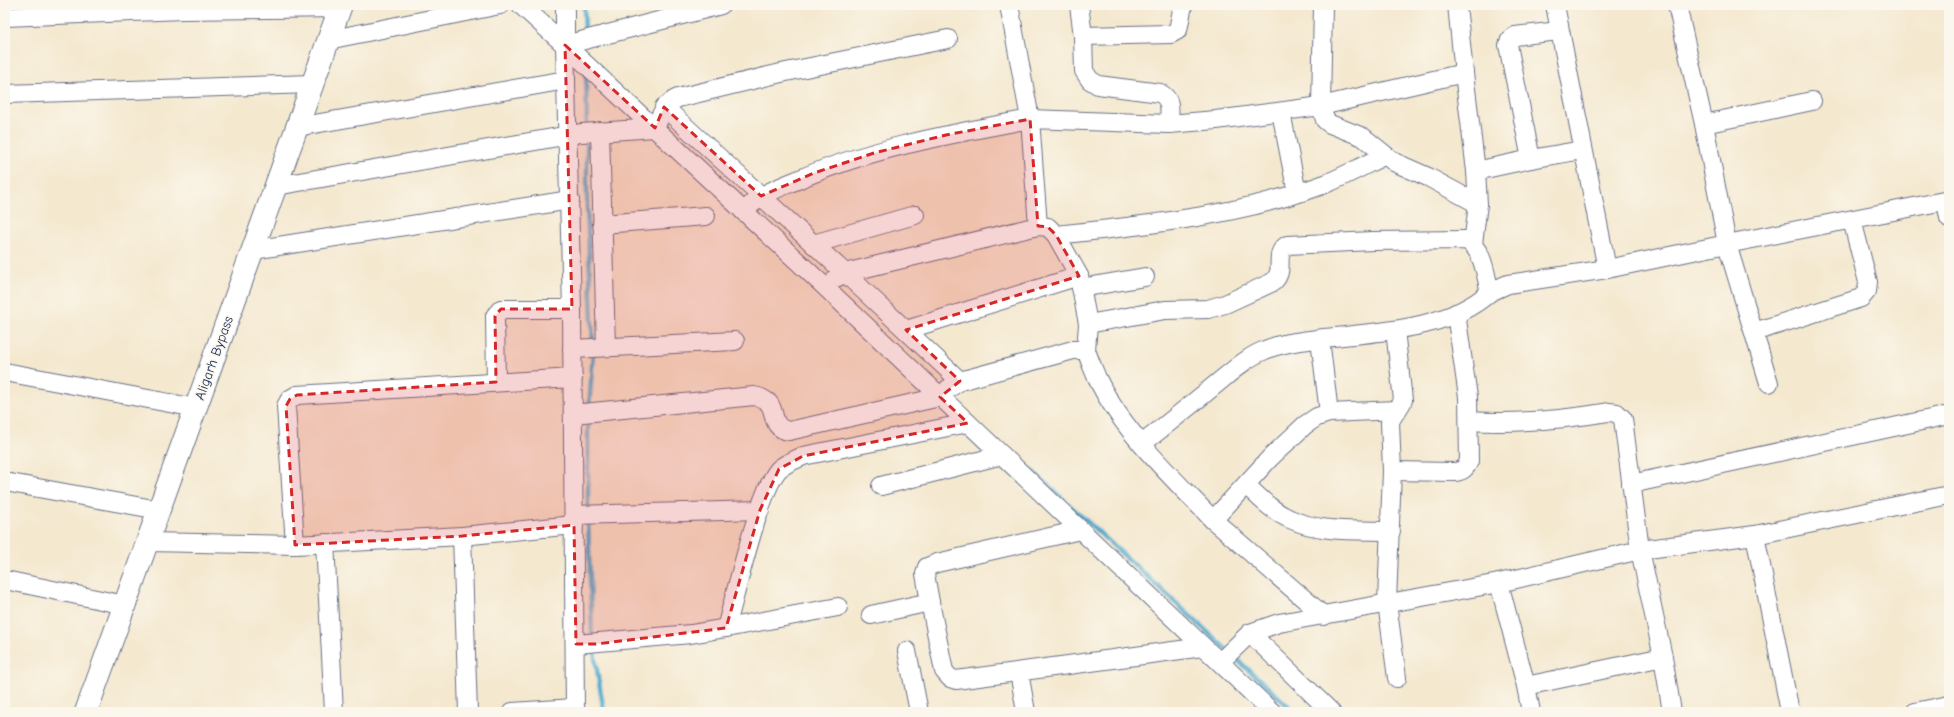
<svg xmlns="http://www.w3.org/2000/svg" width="1954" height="717" font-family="'Comic Neue',sans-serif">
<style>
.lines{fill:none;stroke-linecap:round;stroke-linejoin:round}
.stream{stroke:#54add1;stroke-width:4.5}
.minor-casing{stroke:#677086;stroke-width:20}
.highway-casing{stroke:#677086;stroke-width:24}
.minor{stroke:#fff;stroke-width:18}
.highway{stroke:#fff;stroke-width:22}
.marked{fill:#d62828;fill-opacity:0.2;stroke:#d62828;stroke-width:3;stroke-dasharray:8 5;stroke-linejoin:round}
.labels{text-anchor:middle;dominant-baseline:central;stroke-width:3;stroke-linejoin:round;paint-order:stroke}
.street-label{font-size:14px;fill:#1b2f5e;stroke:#fbf7ec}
</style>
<rect width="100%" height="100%" fill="#fbf7ec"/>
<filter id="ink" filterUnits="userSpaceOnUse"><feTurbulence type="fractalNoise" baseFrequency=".025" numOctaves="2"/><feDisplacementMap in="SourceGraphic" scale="8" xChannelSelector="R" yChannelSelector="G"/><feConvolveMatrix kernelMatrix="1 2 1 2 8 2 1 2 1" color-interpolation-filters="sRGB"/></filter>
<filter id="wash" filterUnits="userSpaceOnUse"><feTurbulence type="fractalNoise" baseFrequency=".012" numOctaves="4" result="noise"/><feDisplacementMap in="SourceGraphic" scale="16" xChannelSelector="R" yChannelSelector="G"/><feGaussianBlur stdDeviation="0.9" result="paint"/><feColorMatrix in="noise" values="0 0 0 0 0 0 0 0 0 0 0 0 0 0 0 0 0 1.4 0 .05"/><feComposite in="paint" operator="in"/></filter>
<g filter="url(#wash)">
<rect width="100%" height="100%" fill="#f4e8cf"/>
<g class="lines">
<g class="stream">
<path d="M584,5L585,35"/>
<path d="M586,73L587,129"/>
<path d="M587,137V206L593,345"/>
<path d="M589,409L593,352"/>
<path d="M1017,457L1227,650"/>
<path d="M588,511V416"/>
<path d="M588,518L592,639"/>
<path d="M593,646L604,712"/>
<path d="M1232,655L1295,712"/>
</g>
</g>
</g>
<g filter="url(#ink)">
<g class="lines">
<g class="minor-casing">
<g id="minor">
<path d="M521,5L565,45L572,309L575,712"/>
<path d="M565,5V45L823,285L1272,712"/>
<path d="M1079,5L1083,36L1084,71L1090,80L1098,85L1160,93C1173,100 1169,112 1169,124"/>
<path d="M1323,5L1321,106L1325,120L1330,124L1363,137L1394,162L1428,177L1478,204"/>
<path d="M1457,5L1464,73L1476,171L1478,204L1473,244"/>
<path d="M1555,5L1607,269L1727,244L1704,124L1677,5"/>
<path d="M5,17L183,10L340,8"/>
<path d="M1559,31L1515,36L1510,40L1508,45L1531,159L1582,150"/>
<path d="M1083,36L1171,34L1178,30L1183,5"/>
<path d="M328,40L500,5"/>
<path d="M565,45L721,5"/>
<path d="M5,94L313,84"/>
<path d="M664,107L845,273L960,381"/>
<path d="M1281,112L1297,193"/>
<path d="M1704,124L1812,101"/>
<path d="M297,127L566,80"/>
<path d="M600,131L606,347"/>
<path d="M1476,171L1531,159"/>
<path d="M276,186L581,133L655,128C661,115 664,104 678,98L781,73L948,39"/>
<path d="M1946,201L1949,218"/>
<path d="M744,212C758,195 776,189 795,181C870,148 951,134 1030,119L1009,5"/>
<path d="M602,224L706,216"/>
<path d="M1038,226L1030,119L1169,124L1216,120L1321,106L1464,73"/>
<path d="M1056,235C1147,225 1238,216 1325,184C1345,176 1365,165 1385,155"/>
<path d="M813,244L915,215"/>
<path d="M253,250L570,200"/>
<path d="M836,278L845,273L1038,226L1048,227L1056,235L1079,276L1088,324L1086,350"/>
<path d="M1081,288L1145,277"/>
<path d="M1088,324L1165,310L1208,309L1225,304L1273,282C1287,269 1272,255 1287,245L1373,241L1466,240C1484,250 1485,274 1490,292L1508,284L1607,269"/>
<path d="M906,330L1079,276"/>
<path d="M1395,330L1403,400C1400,408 1393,414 1390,422L1392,471L1387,603L1397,678"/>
<path d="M1754,332L1861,298L1867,291L1868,282L1852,220"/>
<path d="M1320,339L1329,413"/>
<path d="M572,349L735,341"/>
<path d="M5,372L196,408"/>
<path d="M496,382L495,316L501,309H572"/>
<path d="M1769,383L1727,244L1949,200"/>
<path d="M573,414L754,396C784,401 764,427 789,431L940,397L948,389L960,381L1073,350H1086C1089,359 1093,369 1097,378C1122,431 1173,478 1213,520L1270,458L1305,425L1317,417L1329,413L1397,410"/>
<path d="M1469,421C1517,424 1562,420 1609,412L1617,413L1623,419L1640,550L1663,657L1672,712"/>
<path d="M1142,444C1167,424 1191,405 1215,385C1230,373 1247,357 1265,350C1284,342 1303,341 1324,338C1378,332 1448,330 1490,292"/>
<path d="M1392,471L1455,472C1463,471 1466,468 1469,461L1468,397L1456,313"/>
<path d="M5,482L159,510"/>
<path d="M1631,484L1949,415"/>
<path d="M1246,485C1260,498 1273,512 1290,519C1320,533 1359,530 1391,531"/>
<path d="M881,486L1002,455"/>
<path d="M574,515L760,510"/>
<path d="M1213,520L1324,616"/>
<path d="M1755,535L1790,712"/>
<path d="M462,536L468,712"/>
<path d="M147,542L295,545L286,406L290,399L297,395L573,378"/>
<path d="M325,543L334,712"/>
<path d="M295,545L462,536L574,525"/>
<path d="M5,580L125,605"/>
<path d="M1499,583L1526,686L1531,712"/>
<path d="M930,602L925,574L927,567L937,563L1080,530"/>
<path d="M871,615L930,602L944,671L950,678L956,680L1203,647"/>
<path d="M726,628L838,607"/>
<path d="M1250,633L1331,712"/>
<path d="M576,644L691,634L726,628C735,597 760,488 779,469C786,463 795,460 803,456L968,423"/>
<path d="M907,651L919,712"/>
<path d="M1220,662L1250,633L1279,623L1499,583L1640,550L1755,535L1949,495"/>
<path d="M1019,672L1026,712"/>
<path d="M1526,686L1663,657"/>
<path d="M512,712L575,708"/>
<path d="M1915,712L1949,705"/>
</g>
</g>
<g class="highway-casing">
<path id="highway" d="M86,712L341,5"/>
</g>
<use href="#minor" class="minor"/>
<use href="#highway" class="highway"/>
</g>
</g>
<path class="marked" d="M565,45L655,128L664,107L761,196L814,173L874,153L946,135L1030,119L1038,226L1048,227L1056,235L1079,276L906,330L960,381L940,397L968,423L803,456L779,469L760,510L726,628L596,644H576L574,525L462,536L295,545L286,406L290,399L297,395L496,382L495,316L501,309H572Z"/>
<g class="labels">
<g class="street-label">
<text transform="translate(214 358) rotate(-70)">Aligarh Bypass</text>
</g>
</g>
<rect width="1954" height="717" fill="none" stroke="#fbf7ec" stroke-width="20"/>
</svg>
